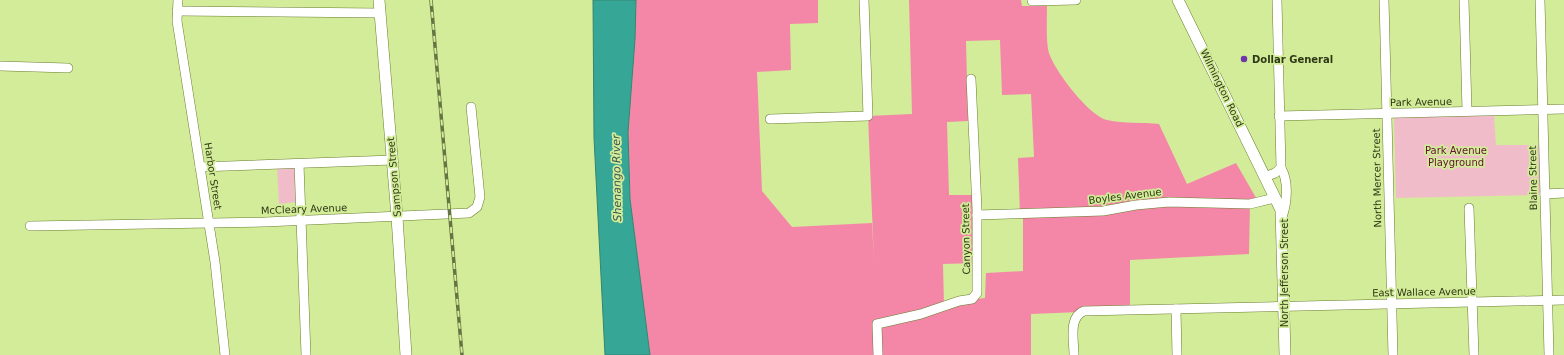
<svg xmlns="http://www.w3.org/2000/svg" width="1564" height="355" font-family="'DejaVu Sans',sans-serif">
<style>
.green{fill:#f1bcc9}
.forest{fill:#f487a7;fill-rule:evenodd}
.water{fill:#36a697;stroke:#348570}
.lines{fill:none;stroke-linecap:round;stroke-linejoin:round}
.minor-casing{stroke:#697e2d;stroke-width:10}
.major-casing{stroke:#697e2d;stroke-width:12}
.minor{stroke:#fff;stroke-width:9}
.major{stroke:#fff;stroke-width:11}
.rail-casing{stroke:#657442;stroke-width:3.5}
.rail{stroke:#d3ec99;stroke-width:2;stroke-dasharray:6;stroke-linecap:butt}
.poi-dot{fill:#6f35ab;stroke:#d3ec99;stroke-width:1.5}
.labels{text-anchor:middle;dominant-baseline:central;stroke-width:3.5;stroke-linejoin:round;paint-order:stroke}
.poi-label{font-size:10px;font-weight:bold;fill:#2e3816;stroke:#d3ec99;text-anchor:start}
.street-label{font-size:10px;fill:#2e3816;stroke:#d3ec99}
.park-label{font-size:10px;fill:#640f32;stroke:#d3ec99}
.water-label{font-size:11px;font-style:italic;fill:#365751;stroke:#d3ec99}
</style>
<rect width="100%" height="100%" fill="#d3ec99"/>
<g class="green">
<path d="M1494,115L1496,145H1539L1540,195L1396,198L1394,117Z"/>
<path d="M295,166L297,202L279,204L277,167Z"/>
</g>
<path class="forest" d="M636,0H818V23L790,24L791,70L757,72L762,191L792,227L872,223L874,261L868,116L912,114L909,0H1021L1022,6H1047C1047,20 1046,35 1048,49C1051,67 1089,116 1107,120C1124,124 1143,122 1159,124L1187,184L1236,163L1259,203L1250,204L1249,254L1130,260V310L1031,314V355H650L630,199L628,132L635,39ZM1000,40L1002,95L1031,94L1034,157L1018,158L1020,214H1023V271L986,273L985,298L959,301L944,305L943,264L977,263L976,195H949L947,122L968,121L966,41Z"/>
<path class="water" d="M593,0H636L635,39L628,132L630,199L650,355H605L594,138Z"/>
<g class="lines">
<g class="minor-casing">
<g id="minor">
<path d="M178,0L177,21L215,262L225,355"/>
<path d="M1277,0L1281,168C1289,181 1287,203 1282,217"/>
<path d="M1384,0L1393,355"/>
<path d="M1464,0L1467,111"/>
<path d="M1540,0L1549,355"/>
<path d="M1032,1L1076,0"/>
<path d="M177,11L380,13"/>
<path d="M0,66L68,68"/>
<path d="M1279,116L1564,109"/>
<path d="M770,119L868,116L864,0"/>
<path d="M299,164L306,355"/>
<path d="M200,167L393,160"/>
<path d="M1265,177L1275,173L1281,168"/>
<path d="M1545,194L1564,193"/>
<path d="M1469,208L1474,355"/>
<path d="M977,215L1103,211L1136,205L1169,202L1250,204L1275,198"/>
<path d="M30,226L265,222L469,213L477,207L480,197L471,107"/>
<path d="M1176,309L1177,355"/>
<path d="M878,355L877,324L921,314L959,301L972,299L977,293V209L971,79"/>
<path d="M1074,355C1074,341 1068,317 1084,311L1564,300"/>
</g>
</g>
<g class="major-casing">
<g id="major">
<path d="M379,0L397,217L406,355"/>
<path d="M1178,0L1281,210L1285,355"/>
</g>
</g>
<use href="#minor" class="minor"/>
<use href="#major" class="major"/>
<g class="rail-casing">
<path id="rail" d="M431,0L462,355"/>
</g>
<use href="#rail" class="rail"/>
</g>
<circle class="poi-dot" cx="1244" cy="59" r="4"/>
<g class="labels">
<g class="poi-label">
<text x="1252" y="59">Dollar General</text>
</g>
<g class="street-label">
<text transform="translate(1222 88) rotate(64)">Wilmington Road</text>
<text transform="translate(1421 102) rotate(-1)">Park Avenue</text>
<text transform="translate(213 176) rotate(81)">Harbor Street</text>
<text transform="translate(394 177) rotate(-95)">Sampson Street</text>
<text transform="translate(1377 178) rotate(-91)">North Mercer Street</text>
<text transform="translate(1533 178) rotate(-91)">Blaine Street</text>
<text transform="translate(1125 196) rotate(-7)">Boyles Avenue</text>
<text transform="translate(304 209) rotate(-2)">McCleary Avenue</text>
<text transform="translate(966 239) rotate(-91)">Canyon Street</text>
<text transform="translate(1284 273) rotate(-90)">North Jefferson Street</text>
<text transform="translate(1424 292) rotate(-1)">East Wallace Avenue</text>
</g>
<g class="park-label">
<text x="1456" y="150">Park Avenue<tspan x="1456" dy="12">Playground</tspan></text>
</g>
<g class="water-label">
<text transform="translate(617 178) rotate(-91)">Shenango River</text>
</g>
</g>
</svg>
